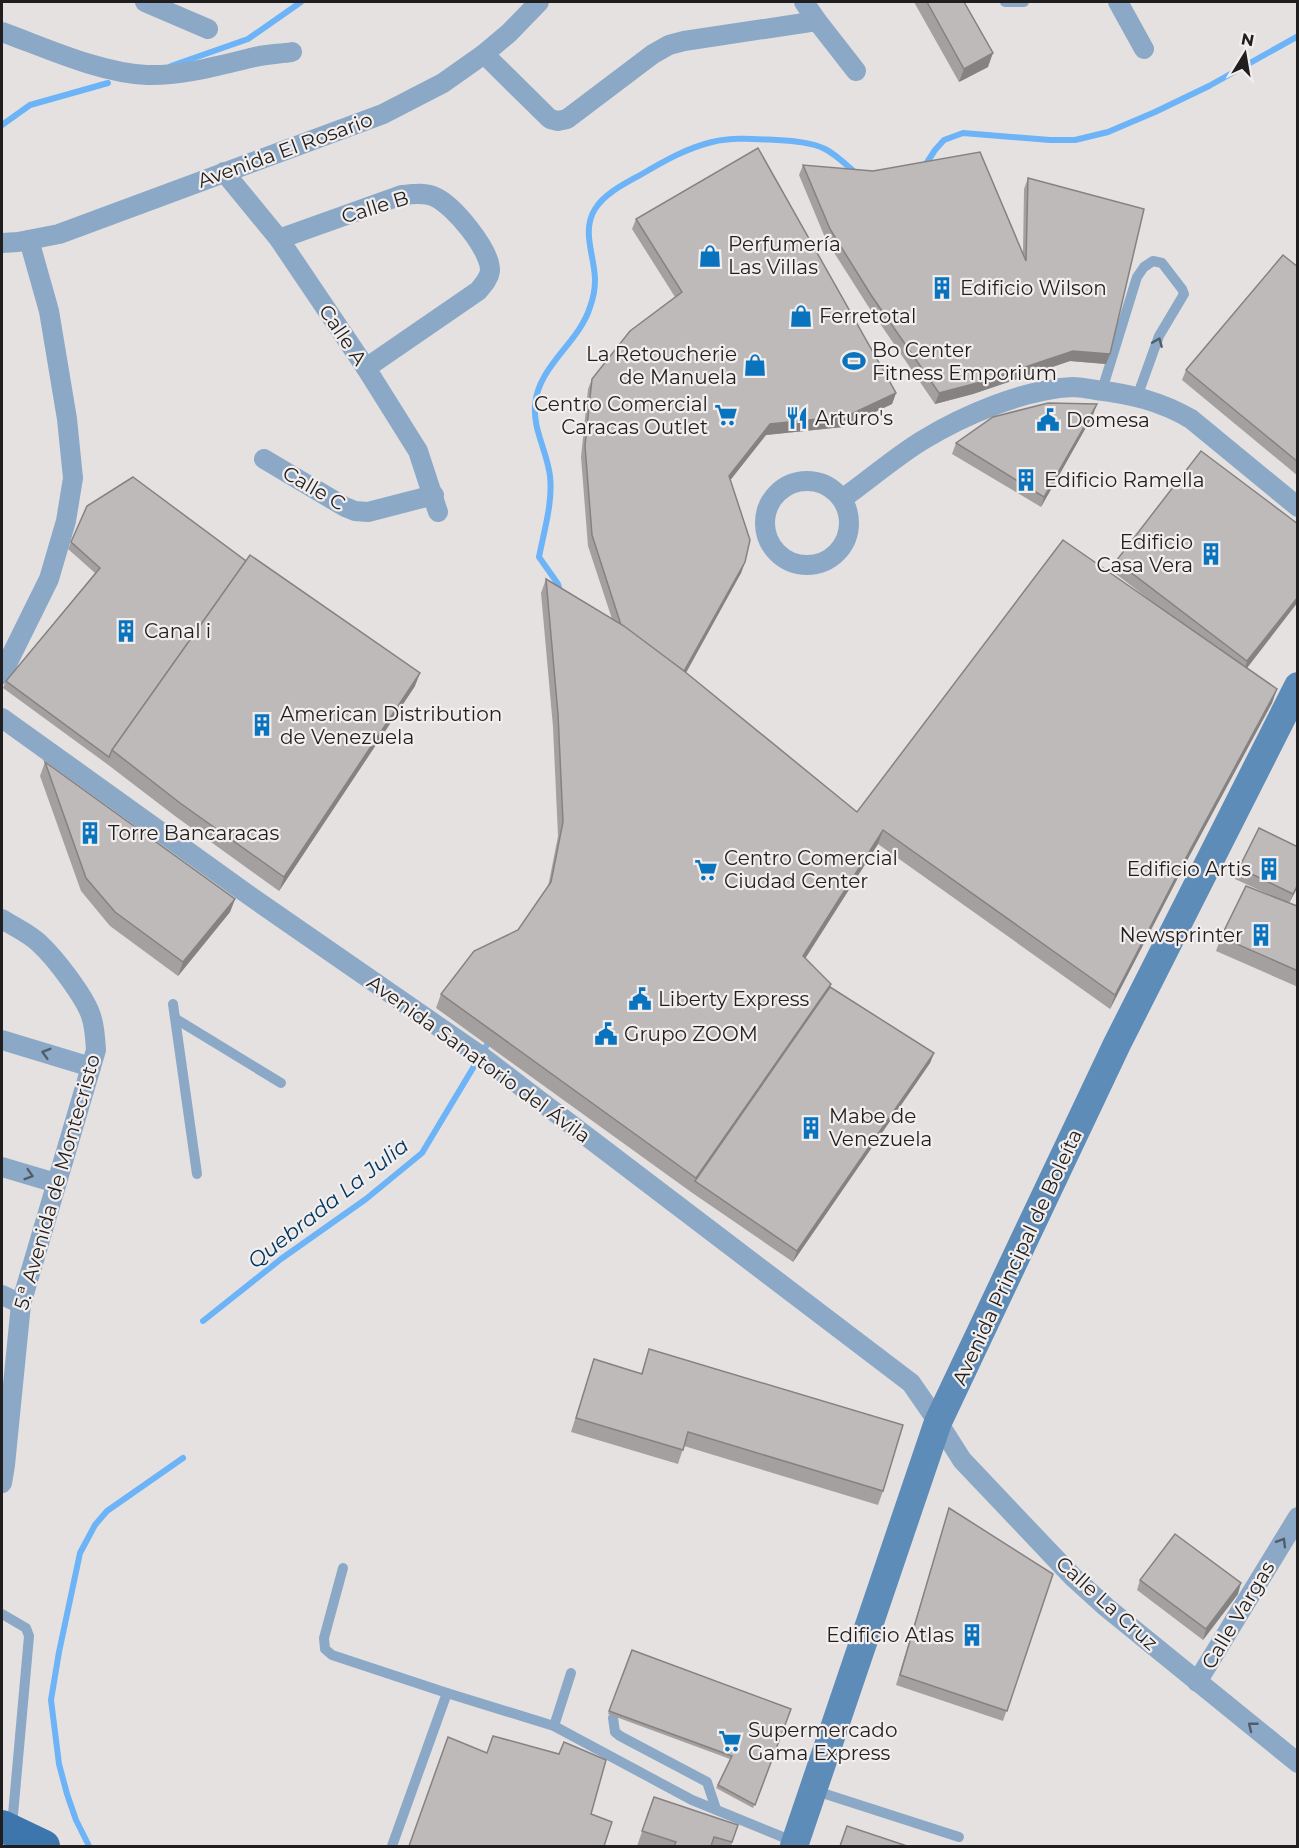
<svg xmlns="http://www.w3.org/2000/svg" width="1299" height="1848" font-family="Montserrat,sans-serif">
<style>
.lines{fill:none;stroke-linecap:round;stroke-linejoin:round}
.stream{stroke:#6cb4f7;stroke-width:6}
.lane{stroke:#8ba9c7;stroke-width:10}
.street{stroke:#8ba9c7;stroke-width:20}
.secondary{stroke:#5e8cb8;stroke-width:28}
.primary{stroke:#3c76ac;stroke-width:32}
.wall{fill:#a4a0a0}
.shaded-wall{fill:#868282}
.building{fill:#bfbaba;stroke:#868282;stroke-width:1.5}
.oneway{stroke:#505d6a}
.labels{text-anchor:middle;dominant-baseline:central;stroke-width:4.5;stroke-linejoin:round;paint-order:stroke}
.street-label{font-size:20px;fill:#201e1e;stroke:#f3eeee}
.poi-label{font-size:20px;fill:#201e1e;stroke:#f3eeee;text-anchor:start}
.water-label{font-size:21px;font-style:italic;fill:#003862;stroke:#f3eeee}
</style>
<rect width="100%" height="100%" fill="#e5e1e1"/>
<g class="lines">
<g class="stream">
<path d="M171,66L248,39L301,2"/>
<path d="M2,125L30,105L108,83"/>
<path d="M924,167L935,150L944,140L963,133L1050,140H1075L1108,132L1155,112L1209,86L1298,36"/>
<path d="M561,594L558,584L539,557C544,531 553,502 550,476C547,451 533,430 535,405C538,366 579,343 590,307C593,299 595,288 595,280C595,257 581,231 595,209C605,193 626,183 642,174C664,161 687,148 712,142C733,137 755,139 776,140C792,141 811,142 825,149C837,155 847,166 857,174"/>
<path d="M203,1321L281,1259L366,1199L422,1153L491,1038"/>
<path d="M89,1846L76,1820L67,1794L59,1764L51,1700L59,1652L80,1553L95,1525L107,1511L183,1458"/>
</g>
<g class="lane">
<path d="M1005,2H1024"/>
<path d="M1102,390L1137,277L1144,267L1153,261L1162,263L1182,289L1184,294L1159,336L1137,397"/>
<path d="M173,1004L197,1174"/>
<path d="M176,1019L281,1083"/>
<path d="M343,1568L324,1638L325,1649L332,1655L447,1693"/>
<path d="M2,1614L26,1628L29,1636L12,1826"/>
<path d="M613,1718L615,1732L620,1736L707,1782L716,1809"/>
<path d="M554,1726L571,1673"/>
<path d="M813,1790L959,1837"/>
<path d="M392,1846L447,1693L554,1726L692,1800L795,1842"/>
</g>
<g class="street">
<path d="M145,2L208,29"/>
<path d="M804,2L817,21L856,71"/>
<path d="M1118,2L1144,49"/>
<path d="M2,32C46,48 100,73 147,75C184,76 220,65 255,57C267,54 280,54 292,52"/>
<path d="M484,54L550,119L558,121L567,119L653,54L669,45L684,41L817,21"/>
<path d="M224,172L279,239L366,368L418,451L438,512"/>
<path d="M279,239L402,195C413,194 425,192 435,197C453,205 491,250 490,271C489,279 483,285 478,291L366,368"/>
<path d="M2,243L18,242L59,234L383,114L443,83L484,54L509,33L539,2"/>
<path d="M264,459L345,507L355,511L368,512L434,495"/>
<circle cx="807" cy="523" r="42"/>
<path d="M842,499C869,480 895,457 923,440C964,415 1025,389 1073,387C1080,387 1088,389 1096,390C1130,394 1160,401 1191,419L1298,507"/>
<path d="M2,674L49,579L66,521L73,478L67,419L49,311L29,240"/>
<path d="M2,718L250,896L481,1056L911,1383L938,1422L962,1460L1073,1577L1106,1607L1298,1763"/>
<path d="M2,919C14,927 31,934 41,945C56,959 83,995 90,1013C95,1025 95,1038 96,1050L21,1304L5,1465L2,1483"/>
<path d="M2,1040L91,1067"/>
<path d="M2,1167L56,1183"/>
<path d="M2,1295L21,1304"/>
<path d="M1197,1682L1298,1517"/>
</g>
<path class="secondary" d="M794,1846L938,1422L1117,1044L1298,686"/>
<path class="primary" d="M2,1826L44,1846"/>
</g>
<g class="wall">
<path d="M914,2H964L988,67L959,82Z"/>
<path d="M803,165L1023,253L1024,189L1028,178L1110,354L1106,364L1070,361L973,394L935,404L868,306L826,240L799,175Z"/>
<path d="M636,219L896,393L892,404L843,427L766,435L730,480L745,562L741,573L686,673L857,812L1163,610L1112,571L1116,561L1298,524L1246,668L1277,689L1272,703L1184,866L1110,1009L878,844L805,958L831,984L830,987L934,1053L930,1063L793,1262L691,1192L436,1008L441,994L518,930L548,887L558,836L553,727L541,593L546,579L612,619L588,546L581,457L588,389L592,379L675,297L632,229Z"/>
<path d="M1298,267V476L1182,380L1186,370Z"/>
<path d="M1093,415L1041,507L952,454L956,443Z"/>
<path d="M71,542L415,686L279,891L175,816L107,764L3,688L6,681L95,573L68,549Z"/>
<path d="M45,762L235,899L230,912L178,976L110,926L81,891L40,776Z"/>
<path d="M1239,868L1298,886L1289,903L1297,906L1298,904V987L1216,951L1221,937L1274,897L1235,879Z"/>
<path d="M649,1349L883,1491L878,1505L684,1446L678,1464L571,1432L594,1359L641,1374Z"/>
<path d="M949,1508L1053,1574L1003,1721L896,1685Z"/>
<path d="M1140,1580L1238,1594L1203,1640L1137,1590Z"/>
<path d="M632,1650L791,1709L753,1808L716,1788L730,1759L608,1714Z"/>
<path d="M654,1797L738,1825L731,1846H637Z"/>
</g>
<g class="shaded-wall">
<path d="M993,53L988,67L959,82L964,69Z"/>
<path d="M1073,351L1110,354L1106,364L1070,361L973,394L935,404L939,393Z"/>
<path d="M896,393L892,404L843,427L766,435L725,487L729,476L770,424Z"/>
<path d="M1097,404L1093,415L1041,507L1044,497Z"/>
<path d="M745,562L741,573L679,685L683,674Z"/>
<path d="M1298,597V602L1244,672L1247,661Z"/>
<path d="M420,673L415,686L279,891L284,877Z"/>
<path d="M1277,689L1272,703L1184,866L1110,1009L1115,995L1189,852Z"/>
<path d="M883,830L878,844L798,970L803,956Z"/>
<path d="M1298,884V886L1289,904L1293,894Z"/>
<path d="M235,899L230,912L178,976L183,962Z"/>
<path d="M934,1053L930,1063L793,1262L797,1251Z"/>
<path d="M1241,1583L1238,1594L1203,1640L1206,1629Z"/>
</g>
<g class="building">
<path d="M927,2H964L993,53L964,69Z"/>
<path d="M758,148L896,393L847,416L770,424L729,476L750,540L745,562L684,671L621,625L592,535L585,446L592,379L630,331L682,292L636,219Z"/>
<path d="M980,152L1026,261L1028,178L1144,209L1110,354L1073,351L977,383L939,393L871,295L830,229L803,165L873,171Z"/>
<path d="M1283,255L1298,267V462L1186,370Z"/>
<path d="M1048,403L1097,404L1044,497L956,443L993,417Z"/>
<path d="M1201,451L1298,524V597L1247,661L1116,561Z"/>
<path d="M133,477L246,561L112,750L109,757L6,681L100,568L71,542L87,506Z"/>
<path d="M1063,540L1277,689L1189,852L1115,995L883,830L803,956L831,984L696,1178L441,994L474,951L518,930L551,882L563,822L558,714L546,579L624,626L684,671L857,812Z"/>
<path d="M250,555L420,673L284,877L180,803L112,750Z"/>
<path d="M45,762L235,899L183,962L115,912L86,878Z"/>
<path d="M1259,828L1298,847V884L1293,894L1239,868Z"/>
<path d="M1246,886L1297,906L1298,904V971L1221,937Z"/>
<path d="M830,987L934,1053L797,1251L695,1181Z"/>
<path d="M649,1349L903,1425L883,1491L688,1432L683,1450L576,1418L594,1359L642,1374Z"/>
<path d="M949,1508L1053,1574L1007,1711L900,1675Z"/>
<path d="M1175,1534L1241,1583L1206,1629L1140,1580Z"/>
<path d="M632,1650L791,1709L755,1805L718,1785L732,1756L609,1711Z"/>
<path d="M493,1736L559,1754L564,1742L606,1760L591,1814L612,1822L604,1846H409L448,1737L487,1753Z"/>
<path d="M654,1797L738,1825L732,1842L714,1837L711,1846H674L676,1842L642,1831Z"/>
<path d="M847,1826L907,1846H840Z"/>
</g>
<defs><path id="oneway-chevron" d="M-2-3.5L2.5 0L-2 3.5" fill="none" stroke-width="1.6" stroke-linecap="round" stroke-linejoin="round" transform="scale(1.5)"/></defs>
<g class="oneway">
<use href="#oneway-chevron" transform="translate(1158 342) rotate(-67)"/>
<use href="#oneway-chevron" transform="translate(46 1053) rotate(-164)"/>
<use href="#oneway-chevron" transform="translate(29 1175) rotate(17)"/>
<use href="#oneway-chevron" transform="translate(1282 1542) rotate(-59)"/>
<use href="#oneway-chevron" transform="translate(1252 1726) rotate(-141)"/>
</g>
<defs>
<g id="shop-bare" transform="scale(1.8)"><path d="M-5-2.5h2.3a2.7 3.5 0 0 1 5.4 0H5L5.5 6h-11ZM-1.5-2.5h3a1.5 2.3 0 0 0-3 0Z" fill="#0a73be" stroke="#f3eeee" stroke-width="2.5" paint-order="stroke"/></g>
<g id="building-bare" transform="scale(1.8)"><path d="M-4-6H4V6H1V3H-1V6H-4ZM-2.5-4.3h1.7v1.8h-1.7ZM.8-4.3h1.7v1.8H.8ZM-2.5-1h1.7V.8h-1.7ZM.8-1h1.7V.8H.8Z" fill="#0a73be" stroke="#f3eeee" stroke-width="2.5" paint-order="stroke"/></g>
<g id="stadium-bare" transform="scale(1.8)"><path d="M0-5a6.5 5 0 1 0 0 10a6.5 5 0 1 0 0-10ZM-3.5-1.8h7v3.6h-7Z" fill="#0a73be" stroke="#f3eeee" stroke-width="2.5" paint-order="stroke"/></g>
<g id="supermarket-bare" transform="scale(1.8)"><path d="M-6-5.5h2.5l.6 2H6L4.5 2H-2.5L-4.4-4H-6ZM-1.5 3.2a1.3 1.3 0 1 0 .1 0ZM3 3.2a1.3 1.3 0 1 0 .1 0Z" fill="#0a73be" stroke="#f3eeee" stroke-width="2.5" paint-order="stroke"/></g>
<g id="restaurant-bare" transform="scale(1.8)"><path d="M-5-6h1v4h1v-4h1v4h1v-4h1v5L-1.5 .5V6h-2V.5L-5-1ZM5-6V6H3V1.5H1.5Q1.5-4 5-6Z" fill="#0a73be" stroke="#f3eeee" stroke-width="2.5" paint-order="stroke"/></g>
<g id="civic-bare" transform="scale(1.8)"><path d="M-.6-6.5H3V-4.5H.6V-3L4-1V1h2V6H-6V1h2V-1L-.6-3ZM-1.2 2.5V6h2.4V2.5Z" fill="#0a73be" stroke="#f3eeee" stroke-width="2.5" paint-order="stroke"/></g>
</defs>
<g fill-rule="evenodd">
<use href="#shop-bare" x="710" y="256"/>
<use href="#building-bare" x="942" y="288"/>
<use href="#shop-bare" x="801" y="316"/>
<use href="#stadium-bare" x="854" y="361"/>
<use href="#shop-bare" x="755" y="365"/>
<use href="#supermarket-bare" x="726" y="415"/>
<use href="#restaurant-bare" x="797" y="418"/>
<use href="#civic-bare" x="1048" y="420"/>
<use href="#building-bare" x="1026" y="480"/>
<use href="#building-bare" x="1211" y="554"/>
<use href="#building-bare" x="126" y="631"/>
<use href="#building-bare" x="262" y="725"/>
<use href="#building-bare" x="90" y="833"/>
<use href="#building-bare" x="1269" y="869"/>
<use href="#supermarket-bare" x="706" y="870"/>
<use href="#building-bare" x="1261" y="935"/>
<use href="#civic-bare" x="640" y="999"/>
<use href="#civic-bare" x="606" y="1034"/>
<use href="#building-bare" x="811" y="1128"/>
<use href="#building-bare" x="972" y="1635"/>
<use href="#supermarket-bare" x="730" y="1741"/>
</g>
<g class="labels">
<g class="street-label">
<text transform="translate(285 150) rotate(-20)">Avenida El Rosario</text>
<text transform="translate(375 207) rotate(-17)">Calle B</text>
<text transform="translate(343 335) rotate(56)">Calle A</text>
<text transform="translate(314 488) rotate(30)">Calle C</text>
<text transform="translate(479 1059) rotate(36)">Avenida Sanatorio del Ávila</text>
<text transform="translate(57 1182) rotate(-74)">5.ª Avenida de Montecristo</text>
<text transform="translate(1017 1257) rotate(-65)">Avenida Principal de Boleíta</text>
<text transform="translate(1107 1603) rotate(42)">Calle La Cruz</text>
<text transform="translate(1238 1615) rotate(-59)">Calle Vargas</text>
</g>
<g class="poi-label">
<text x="728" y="244">Perfumería<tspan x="728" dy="23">Las Villas</tspan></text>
<text x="960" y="288">Edificio Wilson</text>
<text x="819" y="316">Ferretotal</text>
<text x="872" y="350">Bo Center<tspan x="872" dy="23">Fitness Emporium</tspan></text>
<text x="737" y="354" text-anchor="end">La Retoucherie<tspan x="737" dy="23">de Manuela</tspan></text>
<text x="708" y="404" text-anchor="end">Centro Comercial<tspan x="708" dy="23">Caracas Outlet</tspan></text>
<text x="815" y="418">Arturo's</text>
<text x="1066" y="420">Domesa</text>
<text x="1044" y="480">Edificio Ramella</text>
<text x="1193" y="542" text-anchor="end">Edificio<tspan x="1193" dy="23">Casa Vera</tspan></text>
<text x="144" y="631">Canal i</text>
<text x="280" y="714">American Distribution<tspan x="280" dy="23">de Venezuela</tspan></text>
<text x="108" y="833">Torre Bancaracas</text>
<text x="724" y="858">Centro Comercial<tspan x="724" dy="23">Ciudad Center</tspan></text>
<text x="1251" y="869" text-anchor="end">Edificio Artis</text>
<text x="1243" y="935" text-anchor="end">Newsprinter</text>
<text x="658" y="999">Liberty Express</text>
<text x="624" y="1034">Grupo ZOOM</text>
<text x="829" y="1116">Mabe de<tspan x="829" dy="23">Venezuela</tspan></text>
<text x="954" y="1635" text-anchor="end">Edificio Atlas</text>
<text x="748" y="1730">Supermercado<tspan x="748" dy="23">Gama Express</tspan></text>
</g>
<g class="water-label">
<text transform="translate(328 1203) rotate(-38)">Quebrada La Julia</text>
</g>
</g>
<rect width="1299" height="1848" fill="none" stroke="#201e1e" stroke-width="6"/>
<g transform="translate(1245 54) rotate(11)" stroke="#f3eeee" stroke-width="4.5" paint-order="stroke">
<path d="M0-4.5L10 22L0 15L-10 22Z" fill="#201e1e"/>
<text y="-9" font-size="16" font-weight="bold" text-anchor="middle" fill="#201e1e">N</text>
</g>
</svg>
